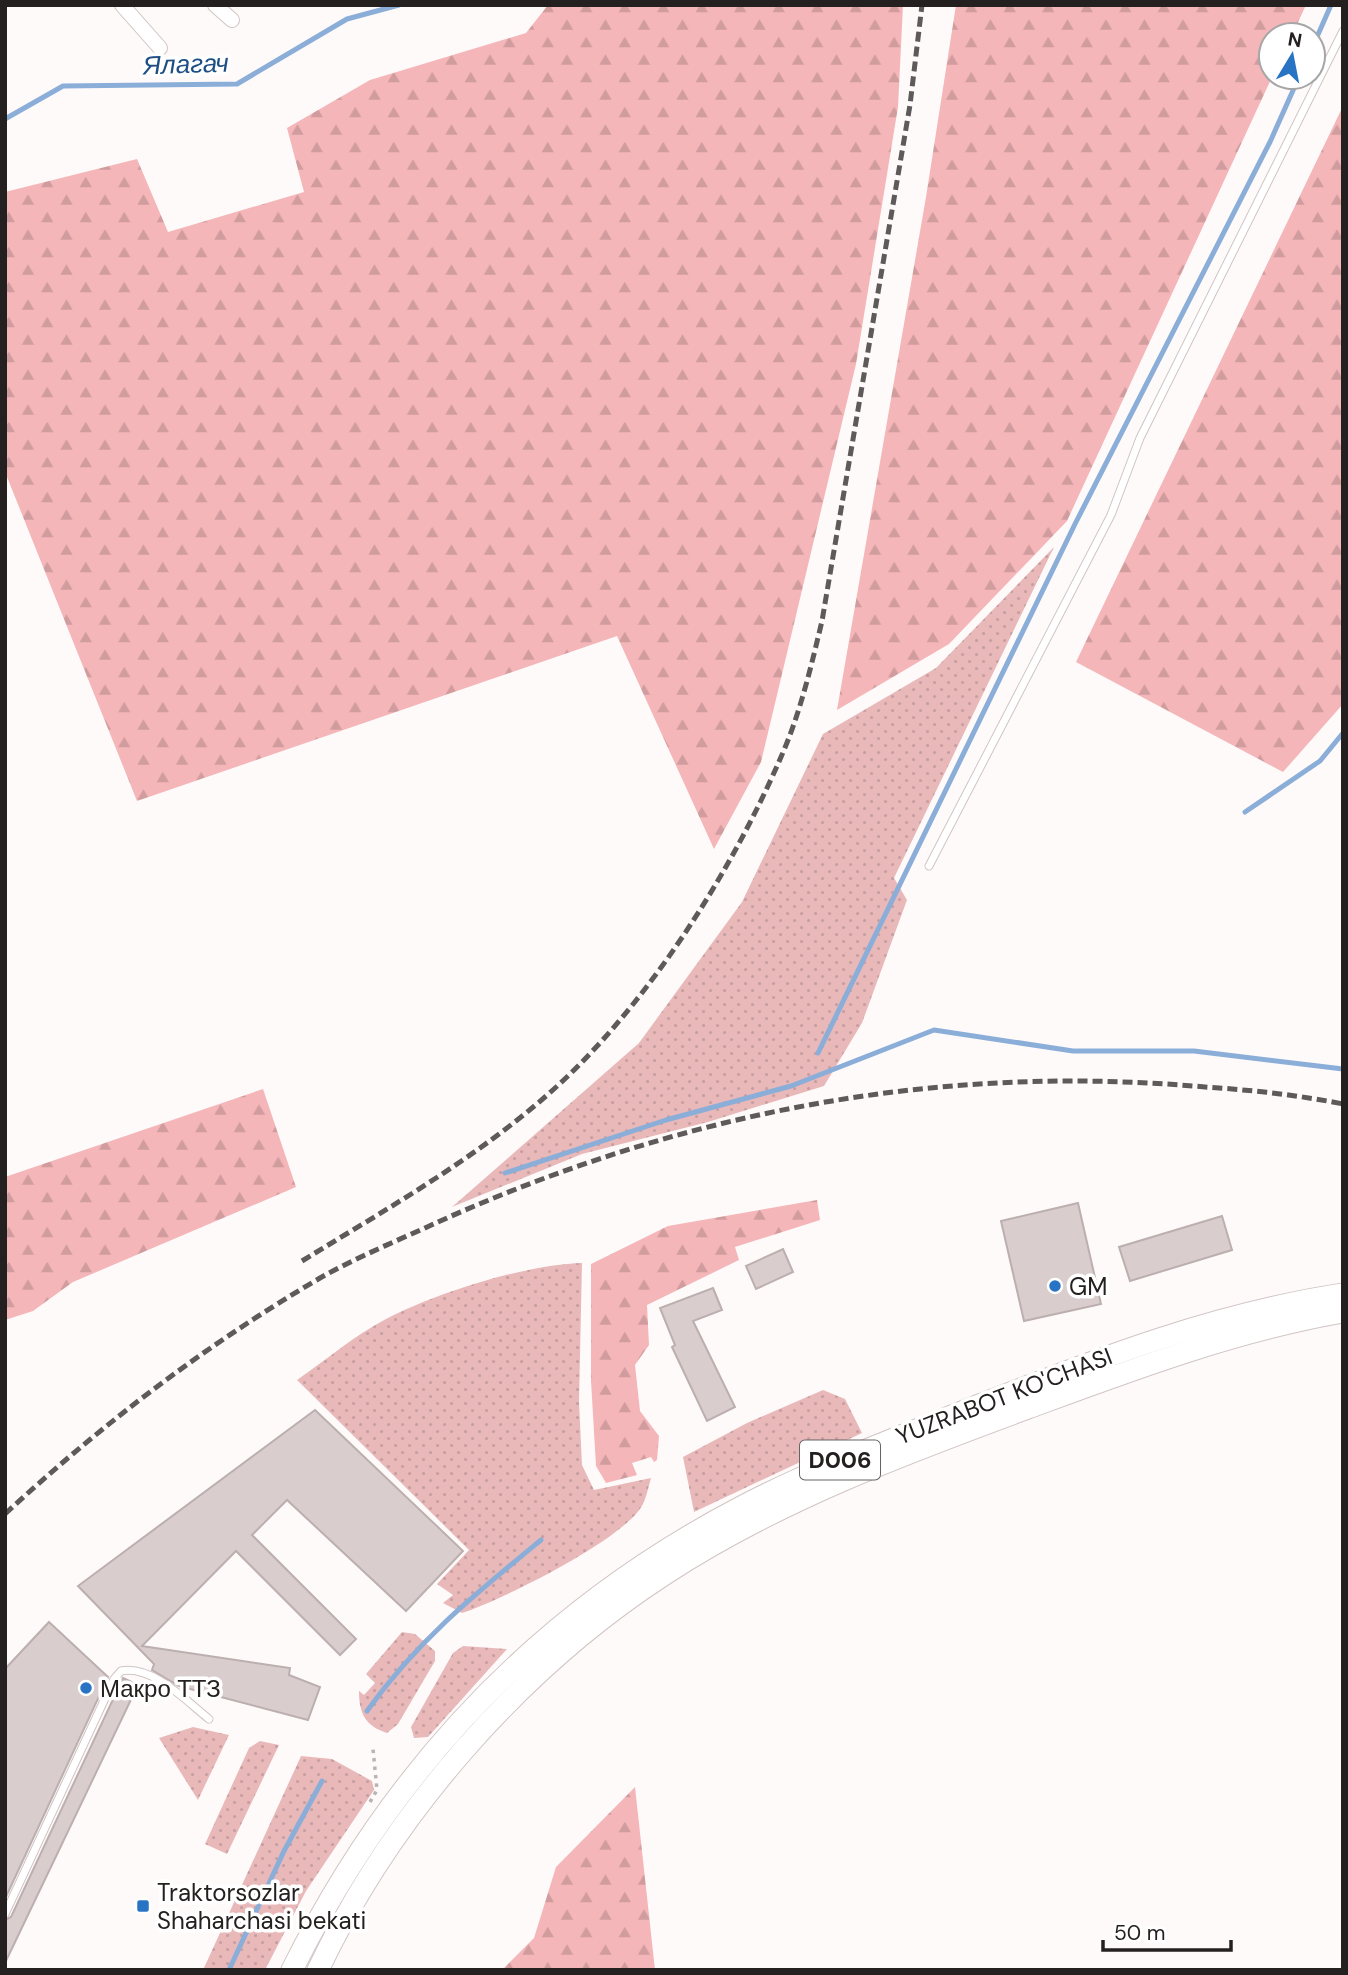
<svg xmlns="http://www.w3.org/2000/svg" width="1348" height="1975" font-family="'DM Sans',sans-serif">
<style>
.grass{fill:url(#grass-dots)}
.forest{fill:url(#forest-firs)}
.lines{fill:none;stroke-linecap:round;stroke-linejoin:round}
.stream{stroke:#8baed9;stroke-width:5}
.building{fill:#dacdcd;stroke:#bcafaf;stroke-width:2}
.lane-casing{stroke:#d1c4c4;stroke-width:9}
.street-casing{stroke:#d1c4c4;stroke-width:16}
.primary-casing{stroke:#d1c4c4;stroke-width:23}
.path{stroke:#b9b4b4;stroke-width:3.5;stroke-dasharray:3.5 5;stroke-linecap:butt}
.lane{stroke:#fff;stroke-width:7}
.street{stroke:#fff;stroke-width:14}
.primary{stroke:#fff;stroke-width:21}
.rail{stroke:#5e5a5a;stroke-width:5;stroke-dasharray:10 5;stroke-linecap:butt}
.poi-dot{fill:#2973c4;stroke:#fff;stroke-width:2.5}
.labels{text-anchor:middle;dominant-baseline:central;stroke-width:7;stroke-linejoin:round;paint-order:stroke}
.shield{fill:#fff;stroke:#666363;stroke-width:2}
.shield-label{font-size:23px;font-weight:bold;fill:#242020}
.poi-label{font-size:24px;fill:#242020;stroke:#fff;text-anchor:start}
.street-label{font-size:24px;fill:#242020;stroke:#fff}
.water-label{font-size:26px;font-style:italic;fill:#1e4f84;stroke:#fff}
</style>
<defs>
<pattern id="grass-dots" width="8" height="8" patternUnits="userSpaceOnUse" patternTransform="scale(1.75)"><rect width="8" height="8" fill="#e9b9ba"/><path d="M2 2h.1M6 6h.1" fill="none" stroke="#c89fa0" stroke-width="1.8" stroke-linecap="round"/></pattern>
<pattern id="forest-firs" width="22" height="20" patternUnits="userSpaceOnUse" patternTransform="scale(1.75)"><rect width="22" height="20" fill="#f4b6b8"/><path d="M5 1l3.5 6h-7zM16 11l3.5 6h-7z" fill="#d19c9e"/></pattern>
</defs>
<rect width="100%" height="100%" fill="#fffafa"/>
<g class="grass">
<path d="M1054,547L894,878L907,900L862,1023L824,1086L708,1122L582,1154L452,1207L639,1043L742,902L823,734L936,668Z"/>
<path d="M582,1263L579,1402L582,1465L594,1490L651,1478C648,1488 646,1501 640,1509C616,1543 502,1600 462,1613L443,1603L453,1595L437,1584L469,1550L297,1380C326,1360 355,1335 386,1319C439,1292 524,1265 582,1263Z"/>
<path d="M823,1390L845,1399L862,1433L694,1512L683,1457L747,1423Z"/>
<path d="M402,1632L415,1634L435,1651V1661L398,1724L387,1733C365,1726 359,1713 359,1691L364,1695L375,1683L366,1674Z"/>
<path d="M463,1646L507,1649L428,1737L414,1738L411,1727L453,1653Z"/>
<path d="M193,1727L229,1735L198,1800L159,1738Z"/>
<path d="M260,1741L279,1745L227,1854L205,1844L249,1748Z"/>
<path d="M301,1756L332,1759L372,1781L374,1790L306,1891L265,1970H203Z"/>
</g>
<g class="forest">
<path d="M548,5H903L898,107L856,364L761,762L714,849L617,636L137,801L5,472V192L137,159L168,232L304,192L287,128L370,80L526,33Z"/>
<path d="M956,5H1306L1292,35H1271L1272,77L1067,521L949,644L837,710L926,197Z"/>
<path d="M1343,106V704L1283,772L1076,662Z"/>
<path d="M263,1089L296,1187L73,1282L33,1311L5,1320V1177Z"/>
<path d="M817,1200L820,1220L735,1247L739,1260L647,1305L649,1345L635,1365L640,1411L659,1436L657,1460L654,1462L651,1457L632,1463L637,1475L606,1483L596,1466L591,1381V1264L668,1226Z"/>
<path d="M635,1787L655,1970H502L534,1938L556,1867Z"/>
</g>
<g class="lines">
<g class="stream">
<path d="M1313,46L1331,5"/>
<path d="M5,119L63,86L237,84L347,19L399,5"/>
<path d="M1245,812L1320,761L1343,733"/>
<path d="M818,1053L1075,524L1270,142L1299,77"/>
<path d="M505,1173L666,1120L791,1086L934,1030L1073,1051H1194L1343,1069"/>
<path d="M367,1711C418,1640 474,1595 541,1540"/>
<path d="M229,1970L284,1851L322,1781"/>
</g>
</g>
<g class="building">
<path d="M1078,1203L1101,1304L1024,1321L1001,1221Z"/>
<path d="M1222,1216L1232,1250L1130,1281L1119,1247Z"/>
<path d="M783,1249L793,1272L756,1289L746,1266Z"/>
<path d="M713,1288L722,1310L693,1321L735,1407L707,1421L672,1347L675,1345L660,1308Z"/>
<path d="M315,1410L463,1551L406,1611L287,1500L252,1535L356,1639L340,1655L236,1551L142,1646L290,1668L289,1675L320,1687L308,1720L179,1686L152,1670L154,1664L78,1586Z"/>
<path d="M49,1622L108,1677L5,1899V1669Z"/>
<path d="M123,1678L138,1685L5,1963V1920L11,1917Z"/>
</g>
<g class="lines">
<g class="lane-casing">
<g id="lane">
<path d="M929,866L1111,515L1140,438L1343,31"/>
<path d="M5,1914L114,1679L121,1671C153,1665 186,1701 209,1719"/>
</g>
</g>
<g class="street-casing">
<g id="street">
<path d="M122,5L160,48"/>
<path d="M215,5L232,20"/>
</g>
</g>
<g class="primary-casing">
<g id="primary">
<path d="M292,1970C393,1767 541,1611 743,1506C820,1466 902,1436 982,1404C1100,1358 1217,1313 1343,1294"/>
<path d="M318,1970C392,1814 520,1668 665,1574C777,1501 903,1454 1028,1408C1131,1370 1234,1331 1343,1312"/>
</g>
</g>
<path class="path" d="M370,1802L377,1790L373,1749"/>
<use href="#lane" class="lane"/>
<use href="#street" class="street"/>
<use href="#primary" class="primary"/>
<g class="rail">
<path d="M302,1261C393,1205 493,1149 571,1073C657,989 733,868 781,757C800,714 811,667 822,621L910,105L922,5"/>
<path d="M5,1514C102,1424 206,1345 320,1278C357,1257 399,1240 438,1222C682,1112 938,1063 1205,1087C1251,1090 1298,1095 1343,1104"/>
</g>
</g>
<g class="poi-dot">
<circle cx="1055" cy="1286" r="7"/>
<circle cx="86" cy="1688" r="7"/>
<rect x="136" y="1899" width="14" height="14" rx="3.5"/>
</g>
<g class="labels">
<rect class="shield" x="800" y="1440.5" width="80" height="39" rx="5"/>
<g class="shield-label">
<text x="840" y="1460">D006</text>
</g>
<g class="poi-label">
<text x="1069" y="1286">GM</text>
<text x="100" y="1688">Макро ТТЗ</text>
<text x="157" y="1892">Traktorsozlar<tspan x="157" dy="28">Shaharchasi bekati</tspan></text>
</g>
<g class="street-label">
<text transform="translate(1004 1396) rotate(-21)">YUZRABOT KO'CHASI</text>
</g>
<g class="water-label">
<text transform="translate(186 64) rotate(-2)">Ялагач</text>
</g>
</g>
<rect width="1348" height="1975" fill="none" stroke="#242020" stroke-width="14"/>
<g transform="translate(1292 56) rotate(10)"><circle r="33" fill="#ffffff" stroke="#a7a6a6" stroke-width="2"/>
<path d="M0-5L12 26L0 18L-12 26Z" fill="#2973c4"/>
<text y="-10" font-size="19" font-weight="bold" text-anchor="middle" fill="#242020">N</text>
</g>
<path d="M1103 1940v10h128v-10" fill="none" stroke="#242020" stroke-width="3.5"/>
<text x="1114" y="1940" font-size="21" fill="#242020" stroke="#ffffff" stroke-width="5" paint-order="stroke">50 m</text>
</svg>
